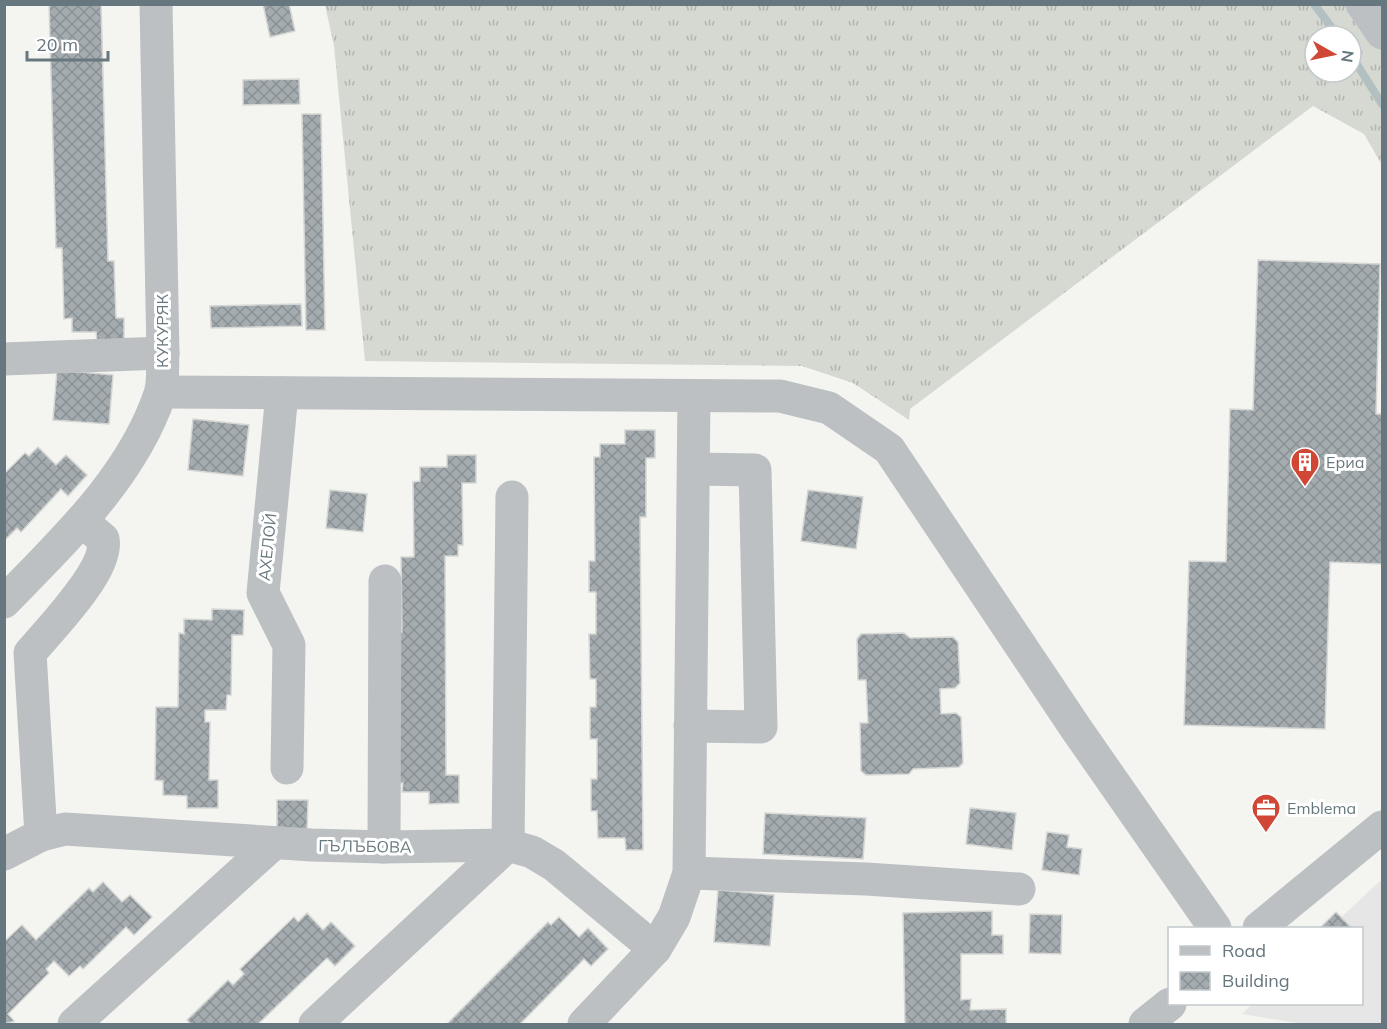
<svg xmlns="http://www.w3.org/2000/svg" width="1387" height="1029" font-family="Mulish,sans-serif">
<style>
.built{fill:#e5e6e5}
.grass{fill:url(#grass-tufts);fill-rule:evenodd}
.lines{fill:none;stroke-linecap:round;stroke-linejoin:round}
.stream{stroke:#b2c0c2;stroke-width:8}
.building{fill:url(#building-cross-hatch);stroke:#d6d6d4;stroke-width:1.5}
.minor{stroke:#bcc0c3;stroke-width:33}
.labels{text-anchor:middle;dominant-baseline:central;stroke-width:6;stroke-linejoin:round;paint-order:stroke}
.street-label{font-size:16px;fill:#67777f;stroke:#fff}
.poi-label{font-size:16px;fill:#67777f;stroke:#fff;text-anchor:start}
</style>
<defs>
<pattern id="grass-tufts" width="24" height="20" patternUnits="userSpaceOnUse" patternTransform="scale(1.5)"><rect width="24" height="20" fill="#d5d9d1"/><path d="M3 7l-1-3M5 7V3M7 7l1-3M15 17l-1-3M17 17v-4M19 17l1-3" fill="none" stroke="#b1b5af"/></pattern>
<pattern id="building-cross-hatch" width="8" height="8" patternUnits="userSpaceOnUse" patternTransform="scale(1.5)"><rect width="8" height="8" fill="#a4acb0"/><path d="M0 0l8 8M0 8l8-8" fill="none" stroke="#899194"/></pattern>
</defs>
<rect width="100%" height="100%" fill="#f4f4f1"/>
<path class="built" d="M1382,879V1024H1303L1242,1014L1252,1004H1362V928H1330Z"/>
<path class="grass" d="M325,5H1382V165L1364,134L1313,106L910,409L909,420L853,383L802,366L365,361L334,46ZM1315,36H1351V72H1315Z"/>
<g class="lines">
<g class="stream">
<path d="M1314,4L1338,36"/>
<path d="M1351,55L1382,104"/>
</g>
</g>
<g class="building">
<path d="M49,4H101L108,261H114L116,318H124V341L97,342L96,332H72V318L64,319L62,248H56Z"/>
<path d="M263,4H289L295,31L270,37Z"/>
<path d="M299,79L300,104L243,105V80Z"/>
<path d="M302,114H321L325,330H306Z"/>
<path d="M1258,260L1380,264L1376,414H1382V564L1330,562L1325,729L1184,725L1189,561L1226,562L1230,409L1253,410Z"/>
<path d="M301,304L302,326L211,328L210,306Z"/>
<path d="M57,370L113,375L109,424L53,420Z"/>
<path d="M193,419L249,425L243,476L188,470Z"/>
<path d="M625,430H655V458H646V517H640L643,850H626L625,838H598L597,811H591V779H597V739H590V707H596V679H590L589,634H596V592H589V561H595L594,457H600V444H625Z"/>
<path d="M38,447L56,465L66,455L87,475L68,496L61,489L21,532L17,528L4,541V474L25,453L29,456Z"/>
<path d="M447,455H476V483H462L463,545H458V556H445L446,775H459V803L429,804V792H402L403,783H396L395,632H402L401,557H414L413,482L420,481V467H447Z"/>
<path d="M330,490L367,494L363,532L326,528Z"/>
<path d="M808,490L863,497L856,549L801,541Z"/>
<path d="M212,609L244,610L243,635H232L231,695H227L226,710H205V722H210L209,780H218V808H187V796L163,795V781L155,780L156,707H178L179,633L184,634V619L212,620Z"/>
<path d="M904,633L910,638L953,637L958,642L960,683L955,688L940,689L941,714L956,713L961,717L963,763L959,767L913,769L909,774L866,775L861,771L860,723H868L866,680H858L857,639L861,634Z"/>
<path d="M277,800H308L307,831L277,830Z"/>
<path d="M970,808L1016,813L1012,850L966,844Z"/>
<path d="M765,813L866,818L863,859L763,854Z"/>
<path d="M1047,832L1069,835L1067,847L1082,849L1079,875L1042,870Z"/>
<path d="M103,882L122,902L130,895L152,917L134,935L126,927L83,969L80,966L69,976L54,961L46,969L49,973L8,1014L14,1021L4,1024V942L22,925L36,940L89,888L93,892Z"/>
<path d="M718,890L774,895L770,946L714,942Z"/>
<path d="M992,911V935H1003V954H961V1000L971,999L970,1010L1006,1009V1024H905L903,913Z"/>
<path d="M1336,912L1352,928H1320Z"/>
<path d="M307,913L323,930L331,922L355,946L335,966L327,958L258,1024H191L187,1020L228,980L233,985L244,974L240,969L294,917L298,922Z"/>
<path d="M1030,914L1062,915L1061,954L1029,953Z"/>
<path d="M559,917L579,937L588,928L608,949L591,966L584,959L520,1024H447L548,922L551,925Z"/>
</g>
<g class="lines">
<g class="minor">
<path d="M1362,4L1382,33"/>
<path d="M4,359L163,353"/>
<path d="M161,392L780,396L829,408L889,449L1077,730L1215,928"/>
<path d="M282,393L263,593L289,645L287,768"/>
<path d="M4,602C64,540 132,477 160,394C164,382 162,366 163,353L156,4"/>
<path d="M690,726L761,727L755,470L694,469"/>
<path d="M41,835L65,829L312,845L384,847L508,845L532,852L554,865L655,949"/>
<path d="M384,847L385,581"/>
<path d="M4,854L41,835L30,653C49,630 110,569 103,539L82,521"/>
<path d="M689,873L866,879L1019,889"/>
<path d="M1259,928L1382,827"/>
<path d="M74,1024L274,843"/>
<path d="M315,1024L508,845L512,497"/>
<path d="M584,1024L655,949L674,917L689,873L694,396"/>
<path d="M1145,1024L1170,1004"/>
</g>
</g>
<defs>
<g id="building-pin" transform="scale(1.5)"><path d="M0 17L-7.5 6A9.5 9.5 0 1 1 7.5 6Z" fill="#d04736" stroke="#fff"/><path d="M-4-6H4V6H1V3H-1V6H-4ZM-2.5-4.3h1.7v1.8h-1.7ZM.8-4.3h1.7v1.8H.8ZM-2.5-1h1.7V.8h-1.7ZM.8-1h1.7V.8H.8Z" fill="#fff"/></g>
<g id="office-pin" transform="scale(1.5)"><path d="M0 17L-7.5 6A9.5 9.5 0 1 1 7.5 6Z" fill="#d04736" stroke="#fff"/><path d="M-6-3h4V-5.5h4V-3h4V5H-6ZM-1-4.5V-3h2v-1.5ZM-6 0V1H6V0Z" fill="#fff"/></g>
</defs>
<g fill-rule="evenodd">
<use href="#building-pin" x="1305" y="462"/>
<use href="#office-pin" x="1266" y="808"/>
</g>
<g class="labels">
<g class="street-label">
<text transform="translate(162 331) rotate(-90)">КУКУРЯК</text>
<text transform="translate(267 547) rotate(-84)">АХЕЛОЙ</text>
<text transform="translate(365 846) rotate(1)">ГЪЛЪБОВА</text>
</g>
<g class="poi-label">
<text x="1326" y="462">Ериа</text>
<text x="1287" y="808">Emblema</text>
</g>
</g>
<rect width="1387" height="1029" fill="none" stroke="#67777f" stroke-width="12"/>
<rect x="1168" y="927" width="195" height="78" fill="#ffffff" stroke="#c2c9cc" stroke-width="1.5"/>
<rect x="1180" y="946" width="30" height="9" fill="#bcc0c3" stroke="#c2c9cc" stroke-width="1.5"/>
<text x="1222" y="957" font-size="18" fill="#67777f">Road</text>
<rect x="1180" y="972" width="30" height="18" fill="url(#building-cross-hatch)" stroke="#c2c9cc" stroke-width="1.5"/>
<text x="1222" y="987" font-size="18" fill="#67777f">Building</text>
<g transform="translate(1333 54) rotate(99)"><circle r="28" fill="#ffffff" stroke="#c2c9cc" stroke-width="1.5"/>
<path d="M0-4.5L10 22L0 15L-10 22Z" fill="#d04736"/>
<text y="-9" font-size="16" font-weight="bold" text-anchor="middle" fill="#67777f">N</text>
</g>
<path d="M27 51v9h81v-9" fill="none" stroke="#67777f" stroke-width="3"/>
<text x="36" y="51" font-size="18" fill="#67777f" stroke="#ffffff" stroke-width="4.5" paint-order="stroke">20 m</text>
</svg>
